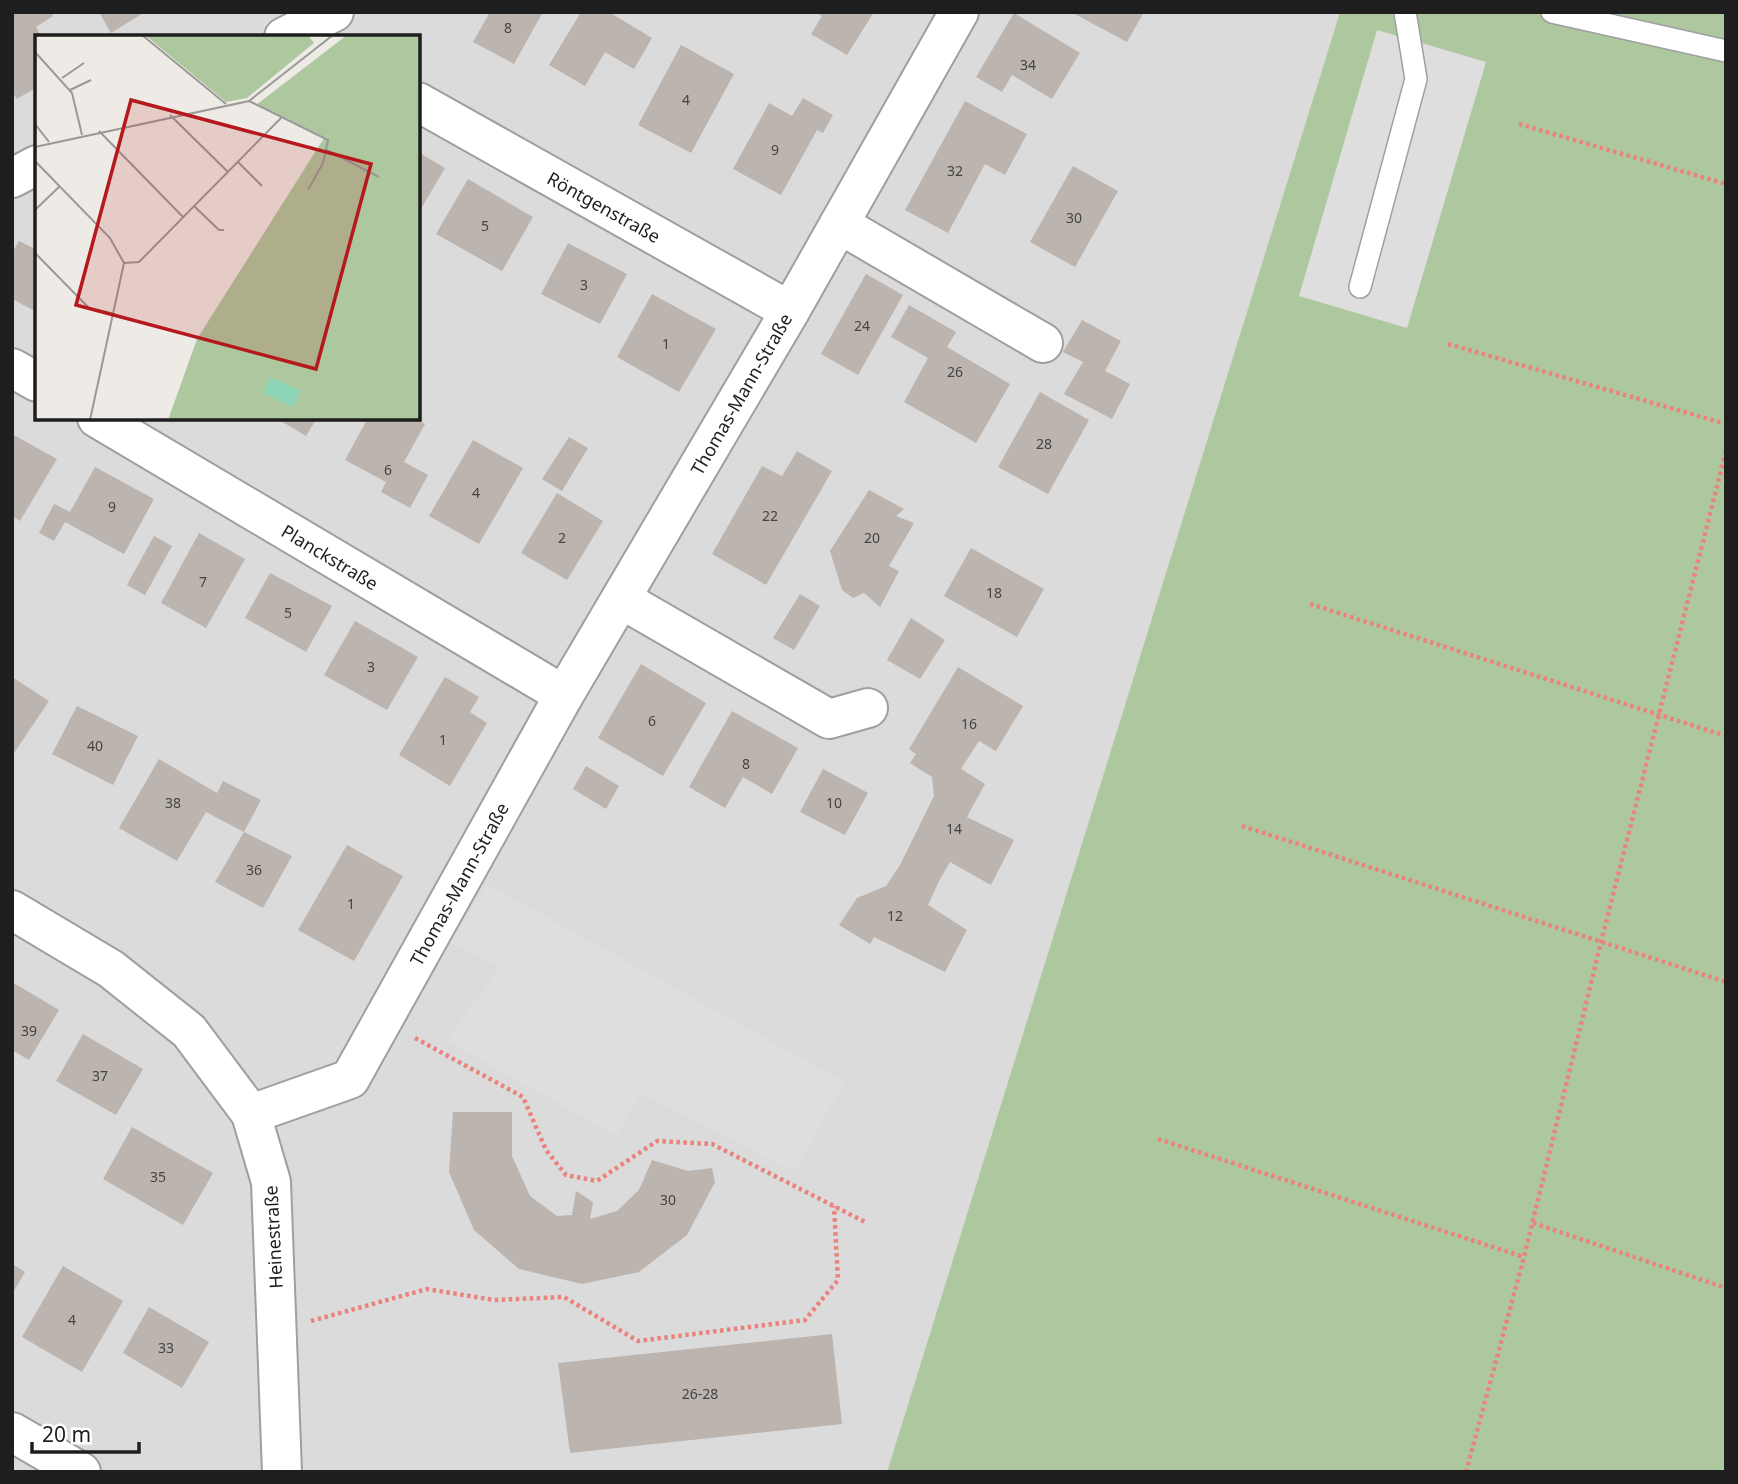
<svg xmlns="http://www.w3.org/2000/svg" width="1738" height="1484" font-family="'Noto Sans',sans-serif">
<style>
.residential{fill:#dcdbdb;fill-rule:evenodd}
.forest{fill:#adc89f}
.parking{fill:#dedede}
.building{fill:#bbb4af}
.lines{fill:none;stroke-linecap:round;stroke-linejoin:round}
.lane-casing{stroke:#9f9f9f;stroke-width:24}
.street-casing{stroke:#9f9f9f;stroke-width:42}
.path{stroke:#e9837c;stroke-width:4.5;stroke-dasharray:3.5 3.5;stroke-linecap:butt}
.lane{stroke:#fff;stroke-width:21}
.street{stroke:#fff;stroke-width:38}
.labels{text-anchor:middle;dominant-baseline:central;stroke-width:5;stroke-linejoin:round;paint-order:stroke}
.number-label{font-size:14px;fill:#454442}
.street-label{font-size:18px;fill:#1e1e1e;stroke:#fff}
.inset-road{fill:none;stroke:#9b9996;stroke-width:2}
.view{fill:#b5181d;fill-opacity:0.15;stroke:#b5181d;stroke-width:3.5}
.inset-edge{fill:none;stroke:#1e1e1e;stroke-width:3.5}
</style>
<rect width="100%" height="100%" fill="#eeebe6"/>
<path class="residential" d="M12,12H1340L887,1472H12ZM37,37H418V418H37Z"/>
<path class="forest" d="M1340,12H1726V1472H887Z"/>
<g class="parking">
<path d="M1377,30L1486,62L1407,328L1299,296Z"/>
<path d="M487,884L844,1082L795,1172L642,1093L616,1135L447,1041L500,967L450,943Z"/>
</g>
<g class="building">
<path d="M12,12H51L53,16L36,27L42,37H37V87L17,99L12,92Z"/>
<path d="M99,12H145L111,33Z"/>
<path d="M490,12H543L514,64L473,42Z"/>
<path d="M581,12H609L652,38L634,69L605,52L585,86L549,65Z"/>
<path d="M816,12H874L847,55L811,34L822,16Z"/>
<path d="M1071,12H1144L1127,42Z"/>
<path d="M1014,13L1080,53L1052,99L1012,75L1002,92L976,77Z"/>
<path d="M681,45L734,74L691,153L638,125Z"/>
<path d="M803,98L833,115L823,133L817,130L781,195L733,169L769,103L792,116Z"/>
<path d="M965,101L1027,134L1005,175L985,164L948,233L905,210Z"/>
<path d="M418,152L445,168L418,214Z"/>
<path d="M1073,166L1118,191L1075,267L1030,242Z"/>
<path d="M468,179L533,217L502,271L436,234Z"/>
<path d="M19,241L37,250V312L12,299V253Z"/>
<path d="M568,243L627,274L600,324L541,294Z"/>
<path d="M866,274L903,295L858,375L821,354Z"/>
<path d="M652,294L716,329L679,392L617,357Z"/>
<path d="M909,305L956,332L947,347L1010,384L976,443L904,402L928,358L891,337Z"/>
<path d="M1082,320L1121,341L1105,371L1130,384L1112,419L1064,394L1083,362L1063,352Z"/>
<path d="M1040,392L1089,420L1048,494L998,467Z"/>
<path d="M276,418H317L306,436Z"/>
<path d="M368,418H414L425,424L404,462L428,475L410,508L381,492L386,482L345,460Z"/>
<path d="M12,434L57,459L20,521L12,516Z"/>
<path d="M569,437L588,448L562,491L542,479Z"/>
<path d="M473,440L523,468L479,544L429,516Z"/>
<path d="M797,451L832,471L766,585L712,554L762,466L782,476Z"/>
<path d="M95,467L154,499L124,554L65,522L54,541L39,533L54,504L70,512Z"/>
<path d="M869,490L904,509L896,516L914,523L889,566L899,571L880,607L864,593L853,598L842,590L830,551Z"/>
<path d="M557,493L603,521L567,580L521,553Z"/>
<path d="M199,533L245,559L206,628L161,603Z"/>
<path d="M154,536L172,546L145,595L127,585Z"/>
<path d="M971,548L1044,589L1017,637L944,596Z"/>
<path d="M270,573L332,606L306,652L245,618Z"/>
<path d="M800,594L820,606L794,650L773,638Z"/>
<path d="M911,618L945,640L920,679L887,660Z"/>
<path d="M355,621L418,657L387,710L324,675Z"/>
<path d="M641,664L706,703L663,776L598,738Z"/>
<path d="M958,667L1023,706L996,751L979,741L961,769L985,784L967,817L1014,840L991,885L950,862L938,883L928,905L967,930L945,972L874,937L870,944L839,925L857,898L886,886L900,865L934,796L932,777L910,763L916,754L909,749Z"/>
<path d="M12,677L49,701L12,756Z"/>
<path d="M445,677L479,697L470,712L487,723L450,786L399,755Z"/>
<path d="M77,706L138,736L113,785L52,754Z"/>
<path d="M732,711L798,748L772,794L743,777L725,808L689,787Z"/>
<path d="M159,759L217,793L223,781L261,800L244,832L206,812L177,861L119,828Z"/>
<path d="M586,766L619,786L606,809L573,789Z"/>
<path d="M823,769L868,793L845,835L800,812Z"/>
<path d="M244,832L292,856L263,908L215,882Z"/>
<path d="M347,845L403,876L354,961L298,930Z"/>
<path d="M12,982L59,1010L29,1060L12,1050Z"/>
<path d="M83,1034L143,1069L116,1115L56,1081Z"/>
<path d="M453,1112H512V1156L530,1196L557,1216L572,1215L576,1191L593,1202L590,1219L617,1211L639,1190L652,1160L688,1171L712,1168L715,1182L687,1235L639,1272L582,1284L519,1269L474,1230L449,1172Z"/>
<path d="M132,1127L213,1173L183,1225L103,1179Z"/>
<path d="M12,1264L25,1272L12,1294Z"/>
<path d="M63,1266L123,1301L82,1372L22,1337Z"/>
<path d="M149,1307L209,1342L182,1388L123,1353Z"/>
<path d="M832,1334L842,1424L570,1453L558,1363Z"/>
</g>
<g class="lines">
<g class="lane-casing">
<g id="lane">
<path d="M1552,12L1726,51"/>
<path d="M1360,287L1416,79L1405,12"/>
</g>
</g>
<g class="street-casing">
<g id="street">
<path d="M284,37L334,12"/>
<path d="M418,102L790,311"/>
<path d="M12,178L37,165"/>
<path d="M839,224L1043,343"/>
<path d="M12,368L37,382"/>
<path d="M97,418L564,695"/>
<path d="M621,599L829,719L868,708"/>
<path d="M12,910L111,969L189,1031L251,1114L271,1182L282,1472"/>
<path d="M251,1114L350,1079L564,695L790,311L959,12"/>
<path d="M12,1432L81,1472"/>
</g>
</g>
<g class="path">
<path d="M1519,124L1726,184"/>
<path d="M1448,344L1726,424"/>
<path d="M1310,604L1726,736"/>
<path d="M1242,826L1726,982"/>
<path d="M415,1038L523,1097L546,1150L566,1175L597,1181L657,1141L712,1144L865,1222"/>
<path d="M1158,1139L1524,1257"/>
<path d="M1533,1223L1726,1288"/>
<path d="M311,1321L427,1289L494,1300L564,1297L638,1341L805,1320L838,1280L834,1206"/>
<path d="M1466,1472L1524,1257L1601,942L1726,451"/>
</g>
<use href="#lane" class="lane"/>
<use href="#street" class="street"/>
</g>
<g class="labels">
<g class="number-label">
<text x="508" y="27">8</text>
<text x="1028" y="64">34</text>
<text x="686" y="99">4</text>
<text x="775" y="149">9</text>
<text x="955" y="170">32</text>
<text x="1074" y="217">30</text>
<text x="485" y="225">5</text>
<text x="584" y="284">3</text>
<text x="862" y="325">24</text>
<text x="666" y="343">1</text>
<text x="955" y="371">26</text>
<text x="1044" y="443">28</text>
<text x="388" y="469">6</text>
<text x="476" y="492">4</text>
<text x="112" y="506">9</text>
<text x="770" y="515">22</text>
<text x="562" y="537">2</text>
<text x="872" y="537">20</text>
<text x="203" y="581">7</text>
<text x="994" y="592">18</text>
<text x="288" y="612">5</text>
<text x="371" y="666">3</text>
<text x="652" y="720">6</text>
<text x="969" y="723">16</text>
<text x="443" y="739">1</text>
<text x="95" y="745">40</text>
<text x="746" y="763">8</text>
<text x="173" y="802">38</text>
<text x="834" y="802">10</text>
<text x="954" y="828">14</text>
<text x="254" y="869">36</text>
<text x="351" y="903">1</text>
<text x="895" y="915">12</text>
<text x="29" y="1030">39</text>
<text x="100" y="1075">37</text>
<text x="158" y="1176">35</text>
<text x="668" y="1199">30</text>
<text x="72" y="1319">4</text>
<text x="166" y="1347">33</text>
<text x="700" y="1393">26-28</text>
</g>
<g class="street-label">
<text transform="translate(604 207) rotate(29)">Röntgenstraße</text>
<text transform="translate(741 394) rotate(-60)">Thomas-Mann-Straße</text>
<text transform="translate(330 557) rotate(31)">Planckstraße</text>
<text transform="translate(459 884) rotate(-61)">Thomas-Mann-Straße</text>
<text transform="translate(273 1237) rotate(-93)">Heinestraße</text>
</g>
</g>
<g transform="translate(35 35)">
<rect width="385" height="385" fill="#eeebe6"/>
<path d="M110,0H273L279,8L212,63L191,67ZM312,0H385V385H133L162,304L289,103L221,70Z" fill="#adc89f"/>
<path d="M235,342L266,356L258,372L228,358Z" fill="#8dd4b6"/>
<path class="inset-road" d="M107,0L191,69M0,17L37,58L47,100M27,43L49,28M35,55L56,45M214,66L293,105L288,128L273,155M135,80L193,137M0,89L14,107M64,96L148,182M0,112L214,66L298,0M290,114L344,142M0,126L75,203L89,228L55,385M203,127L227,151M159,171L184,195H189M0,175L25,151M0,218L54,273L80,279M89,228L104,227L246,83"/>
<path class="view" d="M96,65L336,129L281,334L41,270Z"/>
<rect width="385" height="385" class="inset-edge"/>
</g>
<rect width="1738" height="1484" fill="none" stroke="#1e1e1e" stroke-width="28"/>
<path d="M32 1442v10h107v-10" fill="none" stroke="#1e1e1e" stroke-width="3.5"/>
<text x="42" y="1442" font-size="21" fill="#1e1e1e" stroke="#ffffff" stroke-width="5" paint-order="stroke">20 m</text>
</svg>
